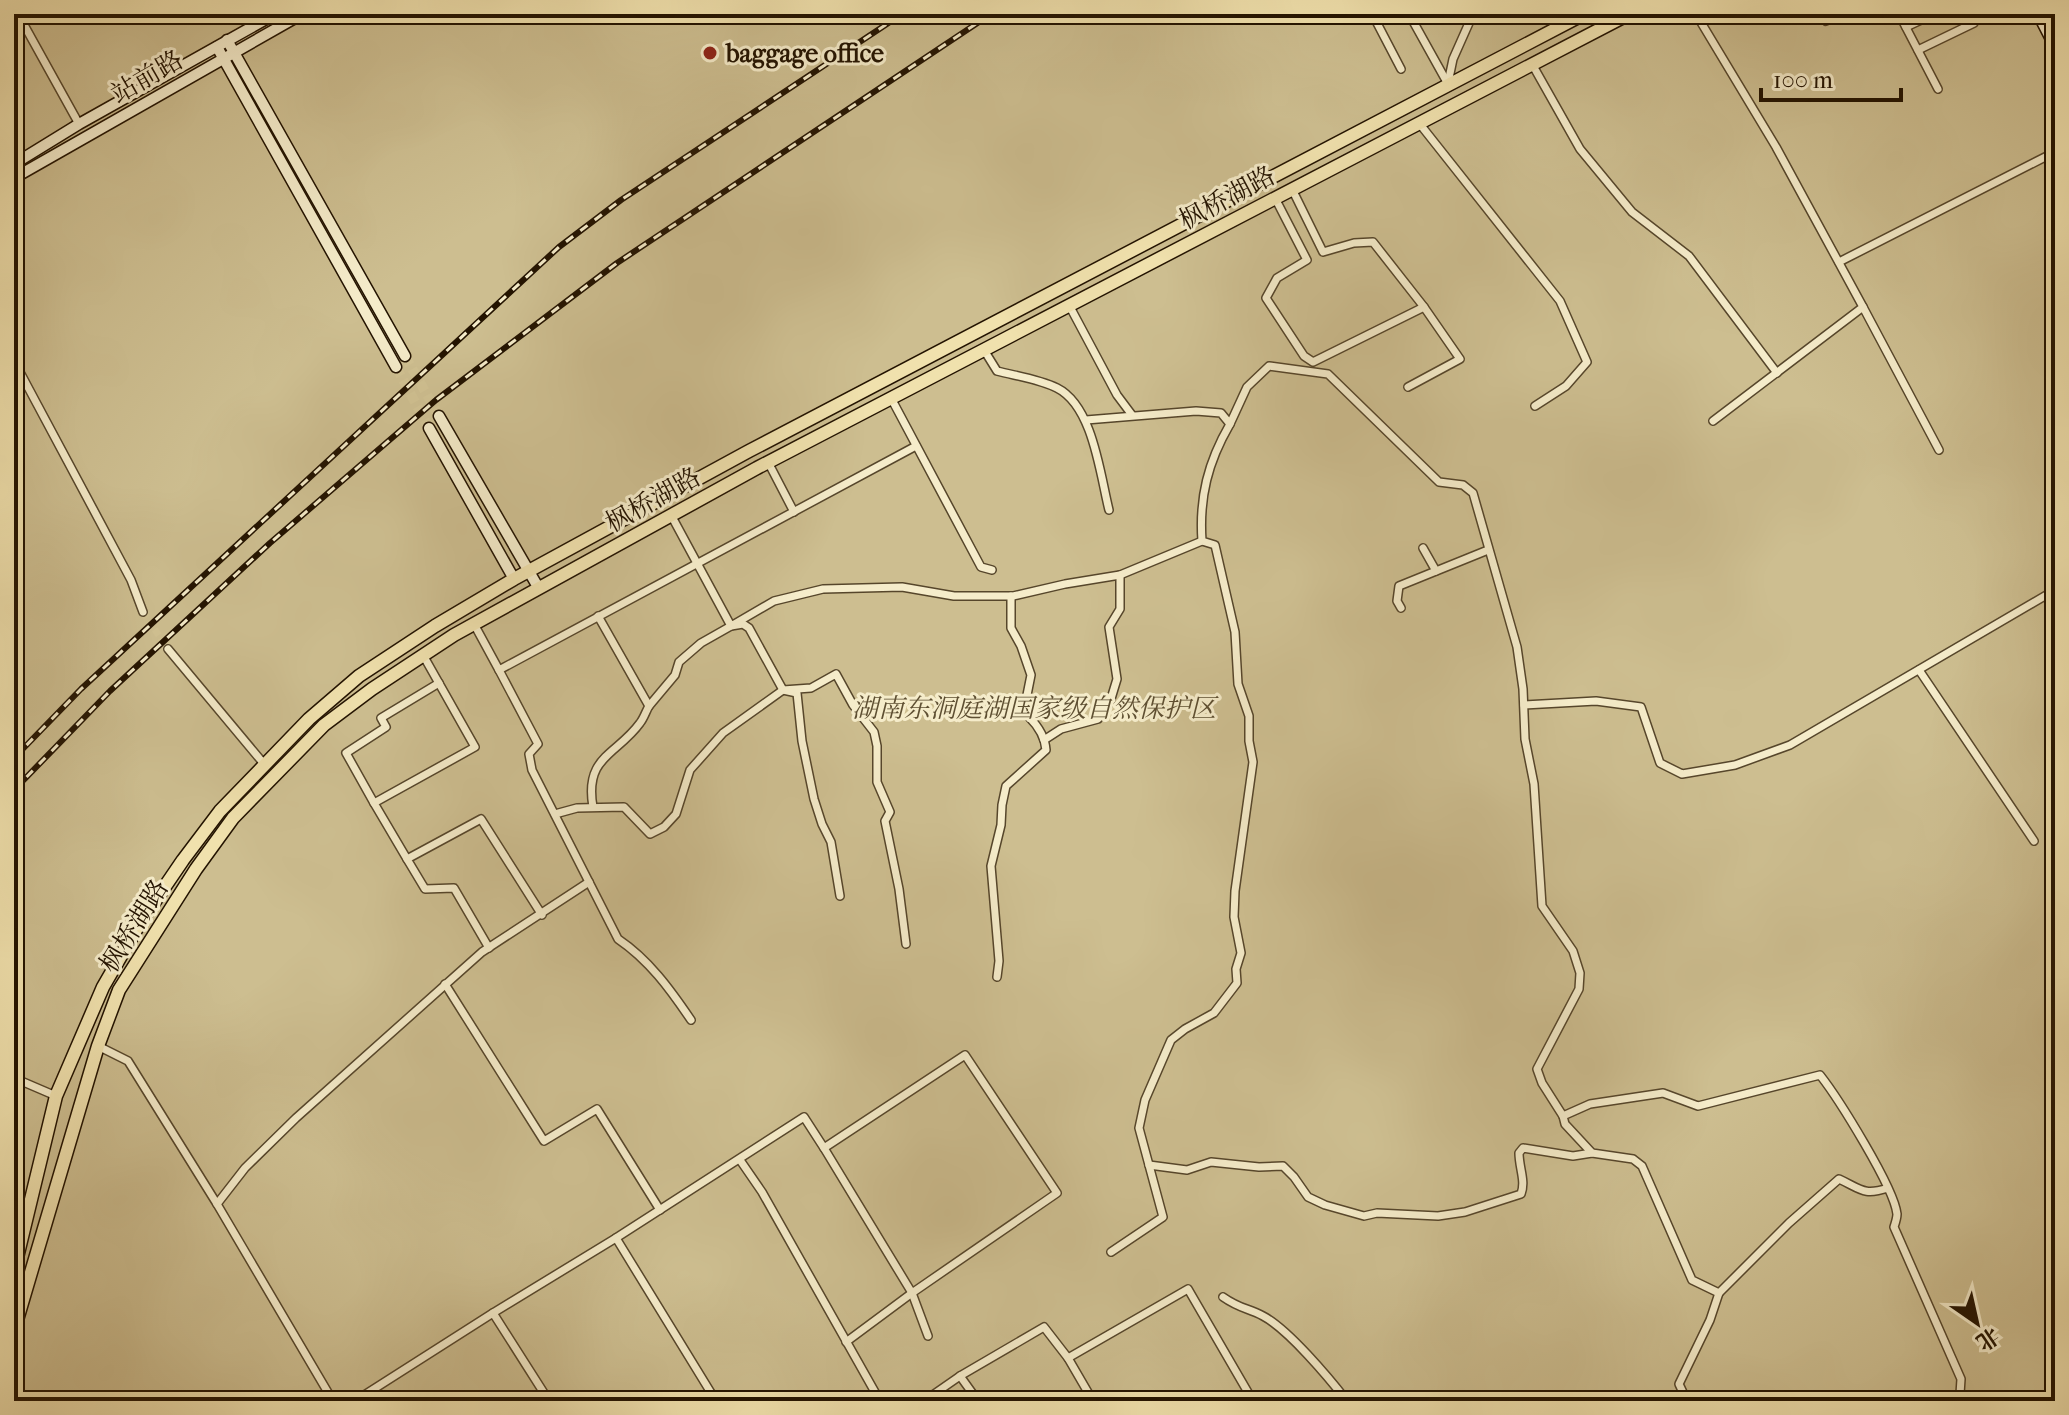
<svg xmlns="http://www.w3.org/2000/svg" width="2069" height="1415" font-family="'IM FELL French Canon','Noto Serif SC',serif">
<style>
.green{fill:#cdbe90;stroke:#786848;stroke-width:2}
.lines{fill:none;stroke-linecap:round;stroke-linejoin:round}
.street-tunnel{stroke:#d1c293;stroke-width:7;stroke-dasharray:7 3.5;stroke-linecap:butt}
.secondary-tunnel{stroke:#d1c293;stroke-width:10;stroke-dasharray:10 5;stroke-linecap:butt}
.street-casing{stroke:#56462b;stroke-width:10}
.secondary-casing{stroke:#231300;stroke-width:13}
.primary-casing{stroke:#231300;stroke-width:15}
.street{stroke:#f5ecca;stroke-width:7}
.secondary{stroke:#f5ecca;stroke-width:10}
.primary{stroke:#f0e1ad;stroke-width:12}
.rail-casing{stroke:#231300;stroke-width:6}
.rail{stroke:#f5ecca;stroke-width:3;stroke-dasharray:9;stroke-linecap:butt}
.poi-dot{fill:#8f2418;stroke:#f5ecca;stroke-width:3}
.labels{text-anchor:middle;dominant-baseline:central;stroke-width:6;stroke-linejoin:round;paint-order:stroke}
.poi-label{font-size:26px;font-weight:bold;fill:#231300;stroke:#f5ecca;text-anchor:start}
.street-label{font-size:26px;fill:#231300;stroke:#f5ecca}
.park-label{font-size:26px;font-style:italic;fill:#5e4f32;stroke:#f5ecca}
</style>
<rect width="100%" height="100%" fill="#f0e1ad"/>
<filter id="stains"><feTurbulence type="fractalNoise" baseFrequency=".0025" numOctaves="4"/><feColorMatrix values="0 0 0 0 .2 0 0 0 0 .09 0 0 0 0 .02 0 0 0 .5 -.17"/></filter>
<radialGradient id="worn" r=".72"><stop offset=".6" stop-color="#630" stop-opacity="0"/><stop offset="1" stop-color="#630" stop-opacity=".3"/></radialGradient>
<rect class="green" x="14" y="14" width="2041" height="1387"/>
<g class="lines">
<path class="street-tunnel" d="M143,612L168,649"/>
<g class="secondary-tunnel">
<path d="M405,356L439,416"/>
<path d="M396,367L429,428"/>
</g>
<g class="street-casing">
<g id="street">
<path d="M18,14L79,124"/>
<path d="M1392,14L1377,23L1401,69"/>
<path d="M1409,14L1448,84"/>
<path d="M1696,14L1776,147L1863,307L1713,421"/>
<path d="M1822,14L1826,21L1841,14"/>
<path d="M1899,14L1938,89"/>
<path d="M1906,27L1934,14"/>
<path d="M1918,50L1974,23L1978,14"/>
<path d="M1532,64L1580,149L1632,212L1689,256L1777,373"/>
<path d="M1448,83L1453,59L1473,14"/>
<path d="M1419,123L1560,301L1587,362L1566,386L1535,406"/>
<path d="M1275,198L1307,260L1277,278L1266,298L1304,356L1313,362L1424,307L1373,242L1354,243L1323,252L1292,189"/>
<path d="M1839,262L2055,152"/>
<path d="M1069,305L1117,395L1132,415"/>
<path d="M1863,307L1939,450"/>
<path d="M984,350L997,371C1016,376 1039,379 1057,388C1093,406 1100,474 1109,510"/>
<path d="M14,361L131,580L143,612"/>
<path d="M1408,387L1460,359L1424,307"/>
<path d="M891,398L981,567L992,570"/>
<path d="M1086,420L1196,411L1221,413L1230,424C1208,462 1199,497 1202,541L1215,545L1235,632L1238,684L1249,716V741L1253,762L1235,891L1234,917L1241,953L1236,969L1237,983L1214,1013L1185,1029L1171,1040L1145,1100L1139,1128L1163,1217L1111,1252"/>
<path d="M1230,424L1247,387L1269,366L1328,374L1439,482L1463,485L1473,493L1517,647L1523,689L1525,739L1534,784L1542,906L1573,951L1580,973L1579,989L1537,1069L1542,1083L1563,1116"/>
<path d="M768,462L794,512"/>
<path d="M671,515L731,626L774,601L823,589L902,587L954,596H1013L1065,584L1120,575L1202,541"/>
<path d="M1423,548L1436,571"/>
<path d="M1401,608L1397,601L1399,586L1488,550"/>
<path d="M474,624L499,670L916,446"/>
<path d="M168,649L264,764"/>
<path d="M499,670L538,744L529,754L532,770L618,939C649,960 670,989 691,1020"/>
<path d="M1919,670L2034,841"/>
<path d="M1524,705L1596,701L1641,707L1660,763L1682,774L1735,765L1790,745L2055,590"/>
<path d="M649,706L675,675L679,662L701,643L731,626L743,624L749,628L783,690L797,693L802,741L814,799L822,824L831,842L840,896"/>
<path d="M1044,740L1061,729L1098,719L1110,702L1117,679L1109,627L1120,609V575"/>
<path d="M374,803L346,753L386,727L381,718L439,683"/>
<path d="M593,807C584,756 617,755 640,723C644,718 646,711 649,706L598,616"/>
<path d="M555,814L577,808L624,807L650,834L664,827L676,814L690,770L723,733L783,690L811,688L836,674L853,705L874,732L877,746V782L890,812L885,821L899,889L906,944"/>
<path d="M407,859L374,803L475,747L423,655"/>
<path d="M489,948L454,888L425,889L407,859L481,819L542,915"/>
<path d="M997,977L999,961L991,866L1001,825L1002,805L1006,786L1046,750C1045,737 1038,726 1029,717L1027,695L1031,675L1021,646L1011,628V596"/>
<path d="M445,984L544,1141L597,1109L660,1210"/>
<path d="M98,1046L128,1061L217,1204L333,1401"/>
<path d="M14,1078L56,1096"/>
<path d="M824,1148L912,1293L928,1336"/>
<path d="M740,1160L762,1192L880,1401"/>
<path d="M1149,1165L1187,1170L1211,1162L1259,1167L1283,1166L1294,1177L1308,1197L1325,1205L1364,1216L1377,1213L1438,1216L1465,1212L1521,1194C1526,1181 1519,1168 1519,1153L1523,1148L1573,1156L1592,1153"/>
<path d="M1888,1188C1863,1196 1861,1189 1839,1179L1789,1223L1719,1293L1692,1280L1642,1166L1633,1159L1592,1153L1565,1124L1563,1116L1590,1104L1663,1093L1698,1106L1820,1075C1838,1098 1894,1187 1897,1214C1897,1218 1895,1224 1894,1227L1961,1379L1960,1394L1954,1401"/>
<path d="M217,1204L245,1168L296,1118L482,952L589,882"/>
<path d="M1223,1297C1240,1309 1248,1308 1263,1316C1288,1329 1329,1378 1347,1401"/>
<path d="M493,1313L616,1238"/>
<path d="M1068,1358L1188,1289L1253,1401"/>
<path d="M960,1376L978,1401"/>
<path d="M355,1401L493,1313L549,1401"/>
<path d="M716,1401L616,1238L804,1117L824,1148L965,1055L1057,1193L912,1293L846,1342"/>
<path d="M924,1401L960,1376L1044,1327L1068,1358L1093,1401"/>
<path d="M1687,1401L1679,1384L1710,1320L1719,1293"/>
</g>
</g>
<g class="secondary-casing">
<g id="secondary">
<path d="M2038,14L2055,47"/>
<path d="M227,40L405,356"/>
<path d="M217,47L396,367"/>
<path d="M14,164L79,124L275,14"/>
<path d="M14,178L302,14"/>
<path d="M439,416L538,587"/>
<path d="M429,428L514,579"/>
<path d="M2049,1401L2055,1385"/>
</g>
</g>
<g class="primary-casing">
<g id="primary">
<path d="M14,1270L56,1096L103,987L140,923L183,860L220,811L309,719L359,676L435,626L514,579L749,451L1584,14"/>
<path d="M14,1330L98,1046L119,990L196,869L233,818L324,725L372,689L454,635L757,468L1629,14"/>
</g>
</g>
<use href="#street" class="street"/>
<use href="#secondary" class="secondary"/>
<use href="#primary" class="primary"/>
<g class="rail-casing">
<g id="rail">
<path d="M14,758L81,689L559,247L621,200L902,14"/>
<path d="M14,790L110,691L270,543L436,400L617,263L991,14"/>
</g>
</g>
<use href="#rail" class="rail"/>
</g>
<circle class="poi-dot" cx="710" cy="53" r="8"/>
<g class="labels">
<g class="poi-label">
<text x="726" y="53">baggage office</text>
</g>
<g class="street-label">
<text transform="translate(147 77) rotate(-30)">站前路</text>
<text transform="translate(1227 198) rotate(-28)">枫桥湖路</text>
<text transform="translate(653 500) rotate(-29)">枫桥湖路</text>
<text transform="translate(134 926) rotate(-58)">枫桥湖路</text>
</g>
<g class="park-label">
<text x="1034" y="708">湖南东洞庭湖国家级自然保护区</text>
</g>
</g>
<rect width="2069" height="1415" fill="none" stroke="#f0e1ad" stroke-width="48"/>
<rect x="16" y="16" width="2037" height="1383" fill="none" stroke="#231300" stroke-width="4"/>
<rect x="24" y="24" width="2021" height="1367" fill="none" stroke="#231300" stroke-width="2"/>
<g transform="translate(1977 1323) rotate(146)" stroke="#f5ecca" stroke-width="6" paint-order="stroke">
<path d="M0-6L14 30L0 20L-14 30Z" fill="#231300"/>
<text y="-12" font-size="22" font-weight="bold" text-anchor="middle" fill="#231300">北</text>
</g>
<path d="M1761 88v12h140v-12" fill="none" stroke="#231300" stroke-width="4"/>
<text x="1773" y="88" font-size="24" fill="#231300" stroke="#f5ecca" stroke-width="6" paint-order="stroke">100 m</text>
<rect width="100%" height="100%" filter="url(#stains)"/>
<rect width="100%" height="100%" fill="url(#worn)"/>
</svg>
